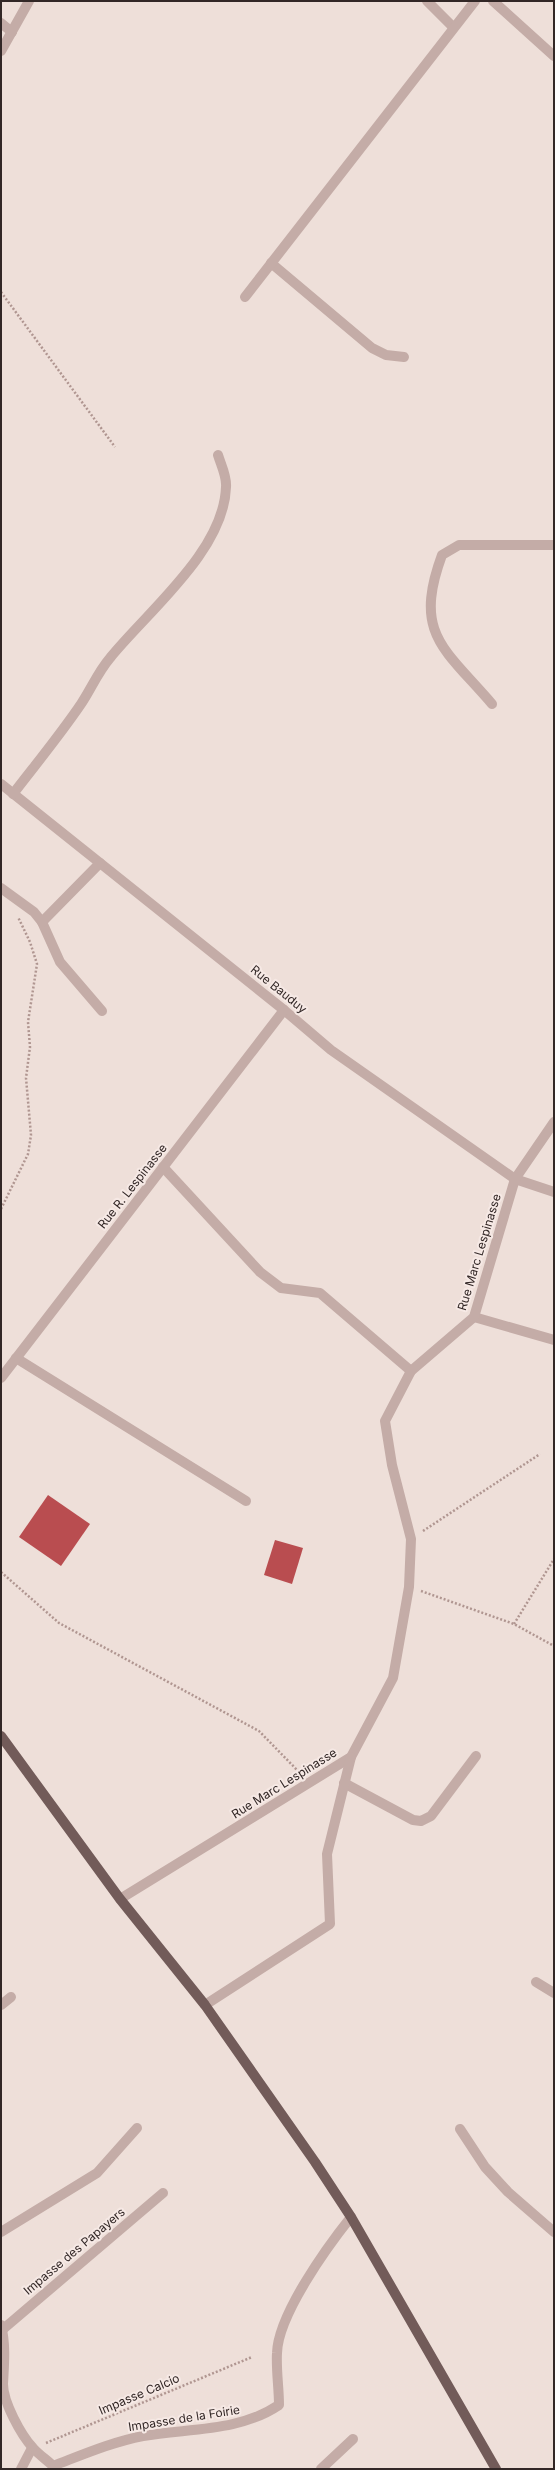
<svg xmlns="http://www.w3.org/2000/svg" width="555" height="2470" font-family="Inter,sans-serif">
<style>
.building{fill:#b94d50}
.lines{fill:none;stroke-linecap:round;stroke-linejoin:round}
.path{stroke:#b09691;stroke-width:2.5;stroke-dasharray:2 2;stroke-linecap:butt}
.minor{stroke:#c4aca7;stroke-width:10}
.major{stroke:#725b59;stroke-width:10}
.labels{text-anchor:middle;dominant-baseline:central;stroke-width:4;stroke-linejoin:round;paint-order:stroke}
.street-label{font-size:12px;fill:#322726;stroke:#f6e9e5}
</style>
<rect width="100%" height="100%" fill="#eedfd9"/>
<g class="building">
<path d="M48,1495L90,1524L61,1566L19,1537Z"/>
<path d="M275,1540L303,1548L292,1584L264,1575Z"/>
</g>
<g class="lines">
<g class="path">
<path d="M1,292L115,447"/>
<path d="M1,1209L28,1154L31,1135L26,1078L30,1047L28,1022L37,964L30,942L18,917"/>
<path d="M423,1531L540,1454"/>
<path d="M1,1572L59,1623L259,1731L300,1773"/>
<path d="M421,1591L514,1624L554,1646"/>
<path d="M514,1624L554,1559"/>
<path d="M46,2443L252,2357"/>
</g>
<g class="minor">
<path d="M427,1L453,27"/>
<path d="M493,1L554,56"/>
<path d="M1,23L12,32"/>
<path d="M1,51L29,1"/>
<path d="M271,263L372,348L386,355L404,357"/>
<path d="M245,297L475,1"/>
<path d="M492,704C444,648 413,634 442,555L459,545H554"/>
<path d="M1,784L284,1010L331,1050L515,1179L554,1192"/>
<path d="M13,794C36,764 60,735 81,704C91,689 98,672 110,658C148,611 224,551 226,487C227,476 221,465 218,455"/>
<path d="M1,888L34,912L42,922L60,962L102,1011"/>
<path d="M42,922L100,863"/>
<path d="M163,1167L260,1272L281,1288L320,1293L411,1371"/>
<path d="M474,1317L554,1340"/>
<path d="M16,1358L246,1501"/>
<path d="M1,1378L284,1010"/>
<path d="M344,1783L413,1820L421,1821L431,1816L476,1756"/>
<path d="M120,1899L351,1757L393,1678L409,1587L411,1539L392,1465L385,1421L411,1371L474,1317L515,1179L554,1122"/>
<path d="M536,1982L554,1993"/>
<path d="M1,2005L11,1997"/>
<path d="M205,2005L330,1924L327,1854L351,1757"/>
<path d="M460,2129L485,2167L508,2192L554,2232"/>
<path d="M1,2232L97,2173L137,2128"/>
<path d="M1,2325C6,2345 4,2365 3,2384C3,2402 21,2435 33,2448C40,2456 49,2461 56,2469"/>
<path d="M2,2330L163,2193"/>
<path d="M53,2466C82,2455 112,2442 143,2436C189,2428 239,2432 279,2405C279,2388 276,2370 277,2353C278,2315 327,2247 351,2217"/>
<path d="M21,2469L32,2448"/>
<path d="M321,2469L353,2439"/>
</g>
<path class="major" d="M1,1736L120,1899L205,2005L315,2162L351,2217L496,2469"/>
</g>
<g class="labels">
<g class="street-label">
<text transform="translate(279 989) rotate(39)">Rue Bauduy</text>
<text transform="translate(132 1186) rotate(-52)">Rue R. Lespinasse</text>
<text transform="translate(479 1252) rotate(-73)">Rue Marc Lespinasse</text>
<text transform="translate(284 1783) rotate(-32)">Rue Marc Lespinasse</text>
<text transform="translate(74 2251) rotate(-40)">Impasse des Papayers</text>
<text transform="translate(139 2394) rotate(-23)">Impasse Calcio</text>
<text transform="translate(184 2418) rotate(-9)">Impasse de la Foirie</text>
</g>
</g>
<rect width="555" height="2470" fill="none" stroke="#322726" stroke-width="4"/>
</svg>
